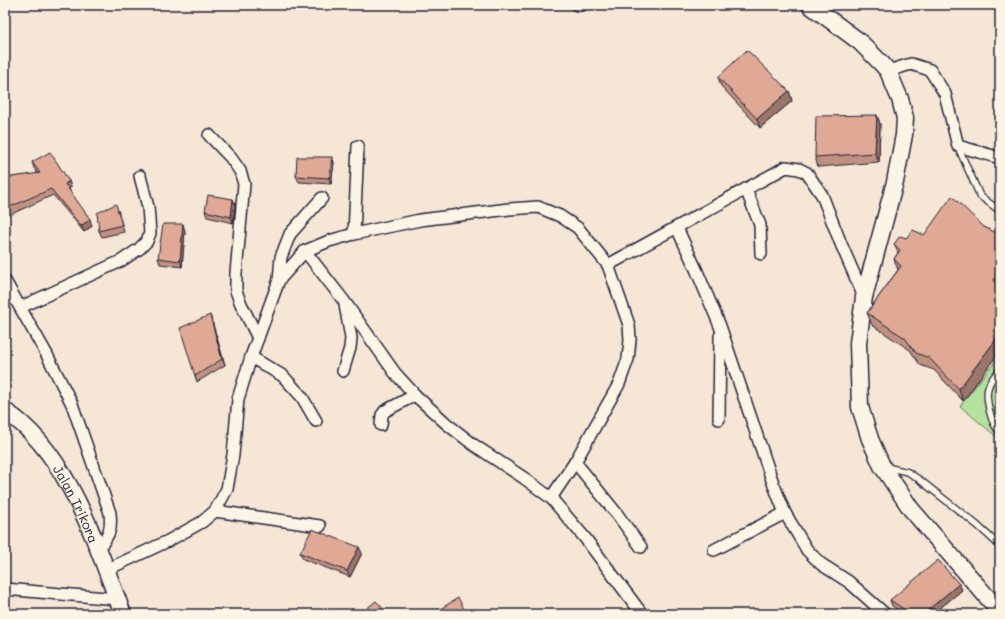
<svg xmlns="http://www.w3.org/2000/svg" width="1005" height="619" font-family="Mali,sans-serif">
<style>
.green{fill:#b6e19e;stroke:#6c826c}
.lines{fill:none;stroke-linecap:round;stroke-linejoin:round}
.lane-casing{stroke:#22223b;stroke-width:8}
.street-casing{stroke:#22223b;stroke-width:14}
.secondary-casing{stroke:#22223b;stroke-width:19}
.lane{stroke:#fcf5e5;stroke-width:5.5}
.street{stroke:#fcf5e5;stroke-width:11}
.secondary{stroke:#fcf5e5;stroke-width:16}
.wall{fill:#c09180;stroke:#22223b}
.shaded-wall{fill:#9c7668;stroke:#22223b}
.building{fill:#dfa995;stroke:#22223b}
.labels{text-anchor:middle;dominant-baseline:central;stroke-width:3;stroke-linejoin:round;paint-order:stroke}
.street-label{font-size:13px;fill:#22223b;stroke:#fcf5e5}
</style>
<rect width="100%" height="100%" fill="#f6e6d5"/>
<filter id="ink" filterUnits="userSpaceOnUse"><feTurbulence type="fractalNoise" baseFrequency=".025" numOctaves="2"/><feDisplacementMap in="SourceGraphic" scale="8" xChannelSelector="R" yChannelSelector="G"/><feConvolveMatrix kernelMatrix="1 2 1 2 8 2 1 2 1" color-interpolation-filters="sRGB"/></filter>
<g filter="url(#ink)">
<path class="green" d="M1000,355V440L960,406Z"/>
<g class="lines">
<g class="lane-casing">
<g id="lane">
<path d="M958,147L980,196L1000,211"/>
<path d="M1000,370C996,374 991,379 989,385C984,396 991,425 1000,432"/>
<path d="M886,467L908,472L920,480L977,525L1000,546"/>
</g>
</g>
<g class="street-casing">
<g id="street">
<path d="M577,5H582"/>
<path d="M888,71L911,64L930,70L945,94L958,146L1000,158"/>
<path d="M209,135L231,158L240,171L244,184L236,273V291L241,304L258,338"/>
<path d="M746,189L760,225L761,254"/>
<path d="M677,228L696,269L720,326L773,483L785,513L807,550L821,564L849,582L885,614"/>
<path d="M354,234L358,146"/>
<path d="M305,251L344,301L395,373L415,395L447,424L474,445L524,478L551,498L585,538L642,614"/>
<path d="M608,265L786,167L799,169L807,173L822,195L841,244L864,297"/>
<path d="M279,280L281,257L290,234L322,198"/>
<path d="M5,281L46,353L72,404L110,513C112,532 108,535 98,550"/>
<path d="M21,307L121,261L139,249L147,241L150,233L148,207L140,176"/>
<path d="M251,357L283,376L302,397L316,421"/>
<path d="M343,371L350,348L351,338L345,305"/>
<path d="M719,419L720,336"/>
<path d="M381,425L382,415L385,411L415,395"/>
<path d="M575,462L617,514L641,547"/>
<path d="M215,511L320,526"/>
<path d="M714,550L785,513"/>
<path d="M106,570L168,541L202,522L215,511L227,489L233,455L238,399L251,357L279,280L305,251L329,241L354,234L420,220L509,209L538,207L560,216L578,228L608,265L629,325L630,340L628,359L619,384L575,462L551,498"/>
<path d="M5,589L117,599"/>
</g>
</g>
<g class="secondary-casing">
<g id="secondary">
<path d="M810,5L860,42L882,64L888,71L900,99L905,118L904,135L895,182L864,297L858,343L860,407L870,439L882,466L911,509L1000,612"/>
<path id="s1" d="M5,411C68,451 97,547 123,614"/>
</g>
</g>
<use href="#lane" class="lane"/>
<use href="#street" class="street"/>
<use href="#secondary" class="secondary"/>
</g>
<g class="wall">
<path d="M718,77L789,91L792,101L760,128L721,86Z"/>
<path d="M877,115L880,124L879,162L818,167L815,157Z"/>
<path d="M332,157L334,163L331,184L299,182L296,176Z"/>
<path d="M32,162L69,181L71,187L69,189L92,226L84,232L53,195L5,217V178L38,174L34,168Z"/>
<path d="M233,199L235,205L233,223L207,217L205,211Z"/>
<path d="M118,210L124,232L102,237L99,231Z"/>
<path d="M984,227L1000,236V351L963,401L934,370L920,365L910,350L872,325L867,313L898,270L894,259L898,253L894,244L906,238L924,235Z"/>
<path d="M185,231L182,267L160,264L158,258Z"/>
<path d="M210,315L225,365L197,382L195,376Z"/>
<path d="M300,553H362L350,577L303,559Z"/>
<path d="M959,584L962,590L933,614H904L892,606L890,600Z"/>
</g>
<g class="shaded-wall">
<path d="M789,91L792,101L760,128L757,119Z"/>
<path d="M877,115L880,124L879,162L875,153Z"/>
<path d="M332,157L334,163L331,184L329,178Z"/>
<path d="M69,181L71,187L67,190L65,184Z"/>
<path d="M233,199L235,205L233,223L231,217Z"/>
<path d="M90,219L92,226L84,232L81,226Z"/>
<path d="M183,224L185,231L182,267L180,261Z"/>
<path d="M210,315L212,321L225,365L222,359Z"/>
<path d="M1000,334V351L963,401L959,389Z"/>
<path d="M359,547L362,553L350,577L347,571Z"/>
<path d="M959,584L962,590L933,614H923Z"/>
</g>
<g class="building">
<path d="M747,50L789,91L757,119L718,77Z"/>
<path d="M877,115L875,153L815,157L816,116Z"/>
<path d="M50,152L69,181L65,184L90,219L81,226L51,189L5,209V178L40,173L32,162Z"/>
<path d="M297,157H332L329,178L296,176Z"/>
<path d="M208,195L233,199L231,217L205,211Z"/>
<path d="M952,196L984,227L999,234L1000,236V334L959,389L929,358L916,353L905,338L867,313L901,266L894,259L900,250L894,244L900,236L906,238L913,230L924,235Z"/>
<path d="M116,204L122,225L99,231L97,213Z"/>
<path d="M163,224H183L180,261L158,258Z"/>
<path d="M210,315L222,359L195,376L180,328Z"/>
<path d="M312,529L359,547L347,571L300,553Z"/>
<path d="M938,560L959,584L923,614H911L890,600Z"/>
<path d="M458,598L467,614H432Z"/>
<path d="M376,601L388,614H360Z"/>
</g>
</g>
<g class="labels">
<g class="street-label">
<text stroke="none"><textPath href="#s1" startOffset="119">Jalan Trikora</textPath></text>
</g>
</g>
<rect width="1005" height="619" fill="none" stroke="#fcf5e5" stroke-width="20"/>
<rect x="10" y="10" width="985" height="599" fill="none" stroke="#22223b" stroke-width="1.5" filter="url(#ink)"/>
</svg>
